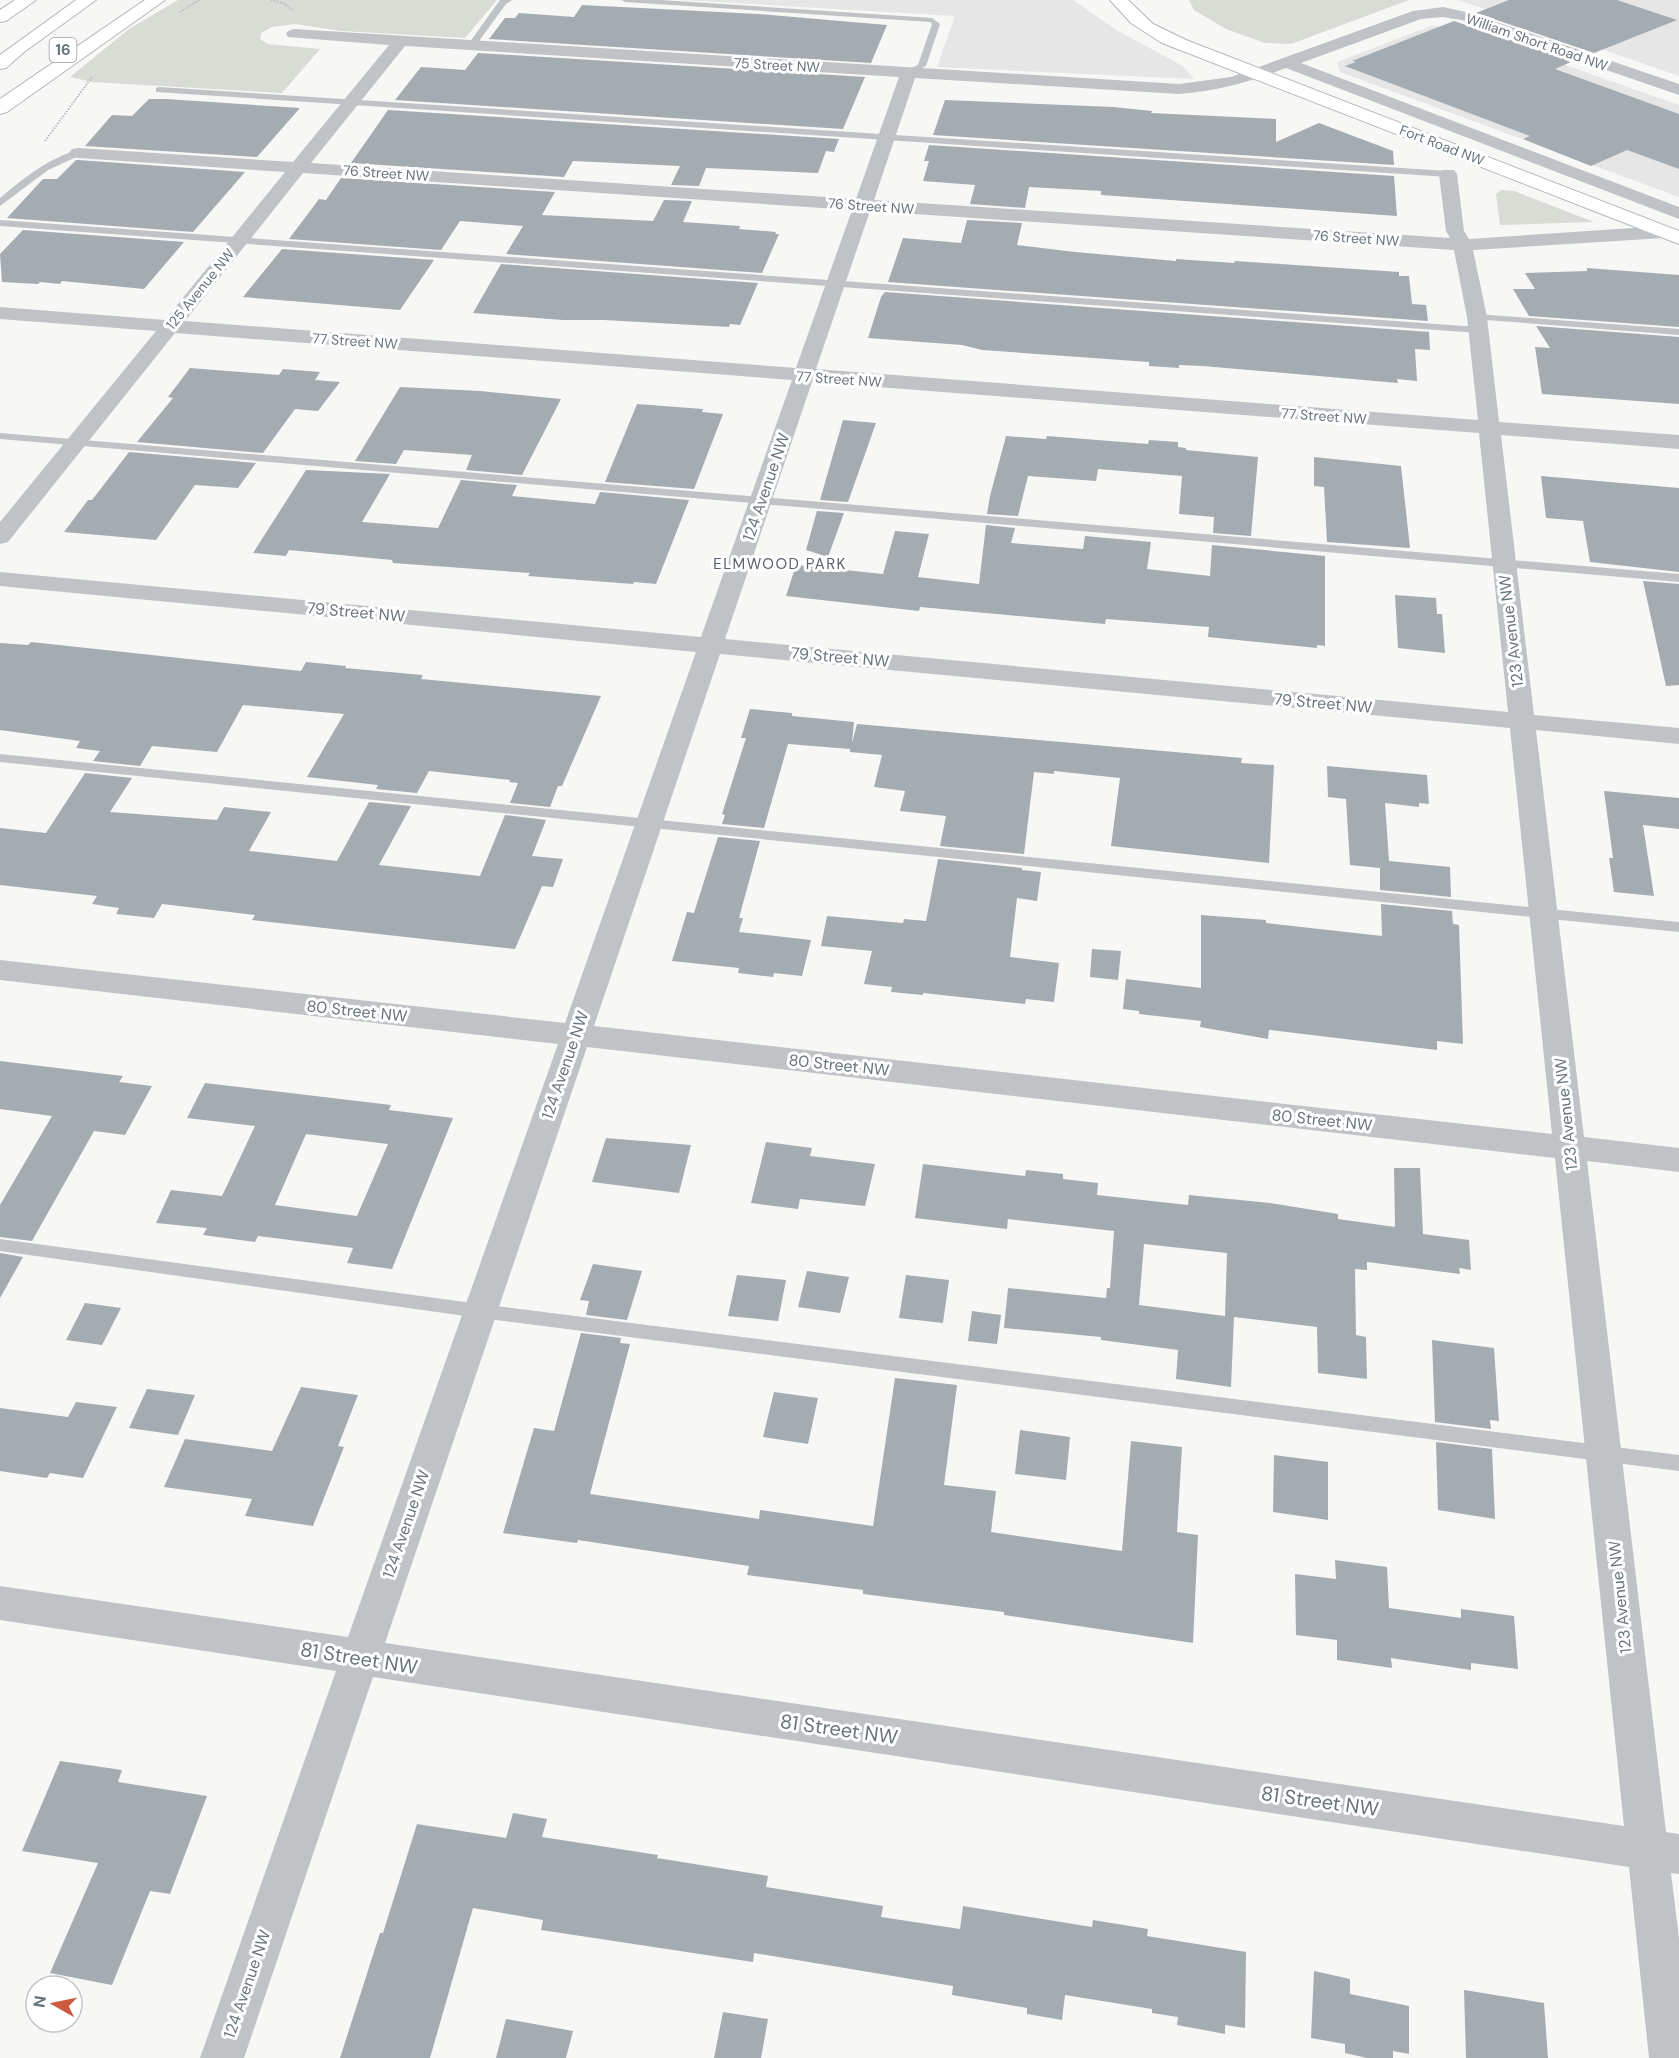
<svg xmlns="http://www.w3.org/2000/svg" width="1679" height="2058" font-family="'DM Sans',sans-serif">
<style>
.built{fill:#e5e6e5}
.green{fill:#d8dcd5}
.building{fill:#a5acb1;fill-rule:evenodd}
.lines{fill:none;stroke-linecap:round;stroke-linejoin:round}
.secondary-casing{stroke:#b2b7ba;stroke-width:2}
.highway-casing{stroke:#b3b6b9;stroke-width:2}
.path{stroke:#b9bcbe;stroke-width:2;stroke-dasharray:1.5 1.5;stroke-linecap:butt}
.lane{fill:#bfc3c6;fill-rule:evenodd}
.street{fill:#bfc3c6;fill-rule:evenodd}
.secondary{fill:#fff;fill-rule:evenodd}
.highway{fill:#fff;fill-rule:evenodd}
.labels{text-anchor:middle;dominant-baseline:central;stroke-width:6;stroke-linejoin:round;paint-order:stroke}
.far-street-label{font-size:14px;fill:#66747c;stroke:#fff}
.shield{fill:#fff;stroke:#949ea3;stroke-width:1.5}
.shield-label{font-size:15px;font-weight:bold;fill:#66747c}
.far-neighbourhood-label{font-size:15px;letter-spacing:1.5px;fill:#576268;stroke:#fff}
.street-label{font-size:16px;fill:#66747c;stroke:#fff}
.near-street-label{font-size:20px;fill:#66747c;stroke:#fff}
</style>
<rect width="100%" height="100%" fill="#f7f7f5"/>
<g class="built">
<path d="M681,0H1073L1118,31L1183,66L1194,79L937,67L955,16Z"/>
<path d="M1458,0H1679V76L1552,32Z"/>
<path d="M1431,26L1457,27L1679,105V197L1340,72L1337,62Z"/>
</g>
<g class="green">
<path d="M178,0H497L465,38L341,31L295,24L272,27L261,33L260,39L268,44L320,49L282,93L92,82L70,77L129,29Z"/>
<path d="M1189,0H1409L1291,44L1265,43L1226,29L1194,10Z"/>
<path d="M1501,190L1514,191L1594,222L1500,225L1496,194Z"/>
</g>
<g class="building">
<path d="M1509,0H1617L1677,20L1594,53L1476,13Z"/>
<path d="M582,5L758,14L887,25L871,63L489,39L505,18H515L519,13L574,17Z"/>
<path d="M1454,21L1573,61L1555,69L1679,114V169L1627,150L1591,166L1523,139L1530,136L1345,66L1356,62L1352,61Z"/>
<path d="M478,53L865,77L843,129L395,100L421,67L465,70Z"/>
<path d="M149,99H166L300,108L257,157L85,146L112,115L132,116Z"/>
<path d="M945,100L1113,107L1152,111L1151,113L1276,119V142L1319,123L1393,151L1394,165L933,135Z"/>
<path d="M388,110L839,139L834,152L826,151L818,173L706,168L699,186L671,185L680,166L573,161L564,177L351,163Z"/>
<path d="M929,145L1394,176L1397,216L1101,195V191L1029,187L1025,208L970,204L975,185L923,181L929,161H924Z"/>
<path d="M76,160H78L245,172L193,232L7,218L43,179H57Z"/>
<path d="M341,178L555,192L542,215L653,221L664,200L692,201L683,222L740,226L739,229L776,232L775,234H779L762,273L506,254L523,226L460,221L441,250L289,239L319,199L326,200Z"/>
<path d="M967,220L1022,223L1017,245L1075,252L1176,261V259L1234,263L1235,261L1399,272V276H1409L1412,304L1426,305L1428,321L888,282L903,238L961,243Z"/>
<path d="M23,230L184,242L144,289L62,281L60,284L40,282L38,284L2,282L0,254Z"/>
<path d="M282,249L434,260L400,310L243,297Z"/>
<path d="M501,264L758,283L740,325L730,324L729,327L604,320H563L473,313Z"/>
<path d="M1587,268L1679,275V327L1529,316L1513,289H1535L1525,273L1587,271Z"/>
<path d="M885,292L1429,332L1430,350L1415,349L1417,381L1397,379L1398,383L1203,366L1179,365V368L1149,366V362L982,350L962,345L868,338L881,297Z"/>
<path d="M1536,326L1679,337V404L1542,394L1535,347L1550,348Z"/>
<path d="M190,368L279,375L283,369L320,372L315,380L340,382L318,411L295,409L263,453L137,442L173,398L168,397Z"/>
<path d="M400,387L480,391L561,399L522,475L466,470L472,455L404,450L396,464L355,461Z"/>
<path d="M637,404L703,409L702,412L723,414L694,489L605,482Z"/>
<path d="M843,420L876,423L848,502L820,500Z"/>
<path d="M1006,436L1046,439L1047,436L1148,444L1149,440L1178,442V447L1186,448V450L1258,457L1251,536L1213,533L1214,517L1179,514L1182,476L1098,469L1096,481L1028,476L1018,516L987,514L990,496Z"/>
<path d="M129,452L256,463L238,488L195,485L156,540L64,532L88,500H92Z"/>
<path d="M1314,457L1401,466L1410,548L1327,542L1324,487L1314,486Z"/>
<path d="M306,470L390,474L362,522L438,528L461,480L517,485L512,496L595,504L600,492L689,500L656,584L634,582L633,584L528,576L530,573L393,563L392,560L289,550L286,556L253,553Z"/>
<path d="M1541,476L1679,488V572L1590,562L1583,521L1546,518Z"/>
<path d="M817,511L844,513L828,557L806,550Z"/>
<path d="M986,525L1015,528L1011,543L1083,549L1085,536L1151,542L1147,569L1210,576L1212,545L1325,556V646L1317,645V648L1208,637L1209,627L1106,619L1105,624L920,607L919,611L786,596L796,565L883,574L895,531L929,534L918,577L979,584Z"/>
<path d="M1643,581L1679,584V685L1666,686Z"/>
<path d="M1395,595L1436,598L1437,614H1442L1445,653L1398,648Z"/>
<path d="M31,642L301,671L306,662L346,666L345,668L423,675L421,679L601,696L562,786H558L550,807L510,803L518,783L509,782L510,780L429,771L417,793L376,789L378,785L307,777L344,714L243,705L217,752L152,746L140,766L93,761L100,751L76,748L80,741L0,730V643L28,645Z"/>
<path d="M750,709L792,713V716L854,722L852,743L857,724L1242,758L1241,763L1274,765L1269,863L1111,846L1120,778L1054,771V774L1034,772L1024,854L940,846L946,816L900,811L905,791L874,787L882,755L850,752V749L788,744L764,828L722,824L725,815L722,814L746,738H741Z"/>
<path d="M1327,766L1427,775L1429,804L1419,803V807L1385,803L1389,861L1450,867L1451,897L1380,890V868L1350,865L1346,799L1328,797Z"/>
<path d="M85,773L132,778L110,812L217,820L224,807L271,812L249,851L337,861L369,802L411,806L379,865L480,876L505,815L546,820L532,856L563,859L553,887L542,886L515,949L252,920L255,915L162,904L154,918L116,914L119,908L92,904L97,896L0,885V828L46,833Z"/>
<path d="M1604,791L1679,798V829L1643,825L1654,896L1614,892L1609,858H1613Z"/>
<path d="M718,837L760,841L739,918H743L739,932L811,940L802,976L774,973L773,977L738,973L739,968L672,961L687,912L694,913Z"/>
<path d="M938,859L1022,868V870L1041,872L1037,901L1017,898L1010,957L1059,963L1054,1002L1026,999L1025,1004L923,993V995L891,992L892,987L864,984L872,951L821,946L827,916L903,923L904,919L926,921Z"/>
<path d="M1381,904L1452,911L1453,924L1459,925L1463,1044L1437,1041V1050L1269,1030L1268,1039L1200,1027L1201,1021L1139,1014V1011L1123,1009L1126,979L1201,988V915L1266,920V923L1382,936Z"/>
<path d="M1092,949L1121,951L1118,980L1090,977Z"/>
<path d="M0,1061L123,1076L119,1082L152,1086L125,1135L94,1131L32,1241L0,1237V1205L52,1116L0,1109Z"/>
<path d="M205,1083L391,1105L389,1110L453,1118L392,1269L347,1263L353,1248L258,1236L255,1242L203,1235L207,1228L156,1223L171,1190L222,1196L255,1126L187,1118ZM306,1134L388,1144L357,1216L275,1205Z"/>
<path d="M606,1138L691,1145L679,1193L592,1182Z"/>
<path d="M766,1142L812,1148L810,1156L875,1164L865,1206L800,1199L798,1209L751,1203Z"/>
<path d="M923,1164L1025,1176L1026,1170L1063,1174V1179L1098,1183L1097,1195L1188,1205L1189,1195L1270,1203L1338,1214V1219L1395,1227L1394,1168H1420L1423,1234L1469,1240L1471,1270L1459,1268L1460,1274L1367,1262V1270L1355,1269L1356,1335L1366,1337L1367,1379L1318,1373L1317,1327L1234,1317L1231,1387L1176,1379L1178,1350L1101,1340V1337L1004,1328L1008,1288L1106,1298L1107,1288H1110L1114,1231L1008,1219L1007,1229L915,1218ZM1144,1244L1227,1253L1225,1316L1139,1305Z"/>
<path d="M0,1253L23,1257L0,1298Z"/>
<path d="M593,1264L642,1271L627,1320L586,1315L589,1301L580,1300Z"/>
<path d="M807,1271L849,1277L840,1313L798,1307Z"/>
<path d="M737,1275L786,1280L778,1321L728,1316Z"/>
<path d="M906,1275L949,1280L943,1323L899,1318Z"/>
<path d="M85,1303L121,1308L102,1345L66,1340Z"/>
<path d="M972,1311L1001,1315L997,1344L968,1341Z"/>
<path d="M581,1333L621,1338L620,1343L630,1344L590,1494L759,1519L760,1510L873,1526L895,1378L957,1385L944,1485L996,1491L991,1532L1122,1551L1131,1441L1182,1447L1177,1532L1198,1535L1193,1643L1004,1615V1612L863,1594V1590L747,1575L749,1566L578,1540L577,1543L503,1533L534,1428L554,1431Z"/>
<path d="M1432,1340L1494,1348L1499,1421L1490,1420L1491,1429L1435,1422Z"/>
<path d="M301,1387L358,1395L338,1446L344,1447L313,1526L245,1516L252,1499L164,1487L185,1439L272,1451Z"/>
<path d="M147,1389L195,1395L178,1435L129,1428Z"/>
<path d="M774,1392L818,1398L808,1444L763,1437Z"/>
<path d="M76,1402L117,1407L83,1478L50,1473L47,1478L0,1471V1408L68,1417Z"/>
<path d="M1020,1430L1070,1437L1066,1480L1015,1474Z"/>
<path d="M1436,1442L1492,1449L1495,1519L1438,1510Z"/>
<path d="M1274,1455L1328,1462V1520L1273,1512Z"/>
<path d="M1335,1560L1387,1567L1389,1608L1461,1618V1609L1514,1616L1518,1669L1471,1663V1670L1391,1658L1392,1668L1337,1660V1640L1296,1635L1295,1574L1336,1579Z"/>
<path d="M60,1761L122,1770L118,1782L207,1796L170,1894L150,1891L112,1985L50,1973L98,1863L22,1851Z"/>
<path d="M513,1813L547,1819L542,1837L658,1855L657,1858L768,1876L766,1887L883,1906L881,1917L960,1929L963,1906L1092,1927L1093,1920L1148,1929L1147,1936L1246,1952L1245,2028L1225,2025V2034L1177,2025L1178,2017L1152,2013V2009L1065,1995L1062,2020L1027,2014V2008L952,1995L953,1986L754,1953L753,1962L541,1930L543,1920L473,1908L430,2058H340L380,1933H383L417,1824L506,1838Z"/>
<path d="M1314,1971L1350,1979V1994L1409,2006V2054L1393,2051V2058H1367L1345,2053V2044L1311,2038Z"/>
<path d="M1464,1990L1544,2003L1548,2058H1466Z"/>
<path d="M723,2012L768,2019L761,2058H714Z"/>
<path d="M506,2019L573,2031L566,2058H496Z"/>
</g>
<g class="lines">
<g class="secondary-casing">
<g id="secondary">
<path d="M15,0H36L6,21L0,22V10Z"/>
<path d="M1110,0H1128L1153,24L1186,40L1679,231V244L1162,43L1131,23Z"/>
</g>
</g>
<g class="highway-casing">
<g id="highway">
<path d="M76,0H96L24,52L6,68L0,69V55Z"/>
<path d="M145,0H165L7,112L0,114V99Z"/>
</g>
</g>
<g class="path">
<path d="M271,0L283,3L293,10"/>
<path d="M180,12L199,0"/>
<path d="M45,141L92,77"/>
</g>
<g class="lane">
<path d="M500,0H512L506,4L474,48H468L467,46Z"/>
<path d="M621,0H661L932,18L940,24L926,66L909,74H906V70L918,65L932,24L930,22L625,2Z"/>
<path d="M159,87L1448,171L1452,174L1448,177L156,92V88Z"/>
<path d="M78,150L81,151V155L48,170L0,206V198C24,178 47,159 78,150Z"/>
<path d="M0,220L1478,327L1483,330L1478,333L0,226Z"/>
<path d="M1477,314L1679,329V335L1473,319L1472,317Z"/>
<path d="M0,433L1679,574V582L0,439Z"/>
<path d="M0,754L1679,922V932L0,762Z"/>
<path d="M0,1239L480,1304L1679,1455V1471L480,1318L0,1251Z"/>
</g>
<path class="street" d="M1443,7L1470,13L1679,84V95L1461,20L1443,17L1421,19L1301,63L1679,207V219L1286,68C1250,82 1217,91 1179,94L915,78L874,200L1450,238L1446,231L1439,174L1442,170H1454L1457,174L1464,231L1469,239L1664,226L1671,228L1673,232L1671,236L1664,238L1473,250L1487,317L1499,422L1679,435V449L1501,435L1534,715L1679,728V744L1536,730L1584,1137L1679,1148V1172L1587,1161L1666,1832L1679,1834V1874L1671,1873L1679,1938V2058H1649L1629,1867L373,1677L244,2058H200L336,1671L0,1620V1586L348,1637L558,1044L0,980V960L565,1023L696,652L0,586V572L701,637L792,380L175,333L8,542L0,544V522L156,331L0,319V307L165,320L285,172L78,158L72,157L69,153L72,149L78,148L293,162L389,45L288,37L286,34L288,31L294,29L1179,84L1231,77L1413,11ZM405,46L899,77L856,199L311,163ZM303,173L852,210L796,368L185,321ZM870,211L1454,250L1467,317L1478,420L816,369ZM812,382L1479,433L1508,712L725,639ZM720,654L1510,728L1552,1134L594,1026ZM587,1047L1555,1158L1624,1826L385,1643Z"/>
<use href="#secondary" class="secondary"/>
<use href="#highway" class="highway"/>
</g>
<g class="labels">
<g class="far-street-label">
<text transform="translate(1537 42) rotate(19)">William Short Road NW</text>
<text transform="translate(777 65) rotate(3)">75 Street NW</text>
<text transform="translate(1442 145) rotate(21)">Fort Road NW</text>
<text transform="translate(386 173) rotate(4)">76 Street NW</text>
<text transform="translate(871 206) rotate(4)">76 Street NW</text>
<text transform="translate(1356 238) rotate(4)">76 Street NW</text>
<text transform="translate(200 289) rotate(-51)">125 Avenue NW</text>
<text transform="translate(355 341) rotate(4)">77 Street NW</text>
<text transform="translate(839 379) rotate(4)">77 Street NW</text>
<text transform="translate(1324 416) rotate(4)">77 Street NW</text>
</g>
<rect class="shield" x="49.5" y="38" width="27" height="24" rx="4.5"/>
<g class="shield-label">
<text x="63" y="50">16</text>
</g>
<g class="far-neighbourhood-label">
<text x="780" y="564">ELMWOOD PARK</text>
</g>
<g class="street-label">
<text transform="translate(766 487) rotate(-71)">124 Avenue NW</text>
<text transform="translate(356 612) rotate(5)">79 Street NW</text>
<text transform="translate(1511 631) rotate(-97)">123 Avenue NW</text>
<text transform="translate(840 657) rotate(5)">79 Street NW</text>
<text transform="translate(1323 703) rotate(5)">79 Street NW</text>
<text transform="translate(357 1011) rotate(6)">80 Street NW</text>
<text transform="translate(565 1065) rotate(-71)">124 Avenue NW</text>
<text transform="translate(839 1065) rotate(6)">80 Street NW</text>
<text transform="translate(1566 1114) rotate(-96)">123 Avenue NW</text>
<text transform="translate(1322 1120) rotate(6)">80 Street NW</text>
<text transform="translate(406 1524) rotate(-71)">124 Avenue NW</text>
<text transform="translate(1620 1597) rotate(-96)">123 Avenue NW</text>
<text transform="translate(247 1984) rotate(-71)">124 Avenue NW</text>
</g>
<g class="near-street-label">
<text transform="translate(359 1658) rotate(9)">81 Street NW</text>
<text transform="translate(839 1729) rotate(8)">81 Street NW</text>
<text transform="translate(1320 1801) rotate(8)">81 Street NW</text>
</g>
</g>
<g transform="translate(54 2004) rotate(279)"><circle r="28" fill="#ffffff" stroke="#c2c7cb" stroke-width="1.5"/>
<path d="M0-4.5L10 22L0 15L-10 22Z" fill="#cd593f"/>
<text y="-9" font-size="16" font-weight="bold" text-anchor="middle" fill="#66747c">N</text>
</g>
</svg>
